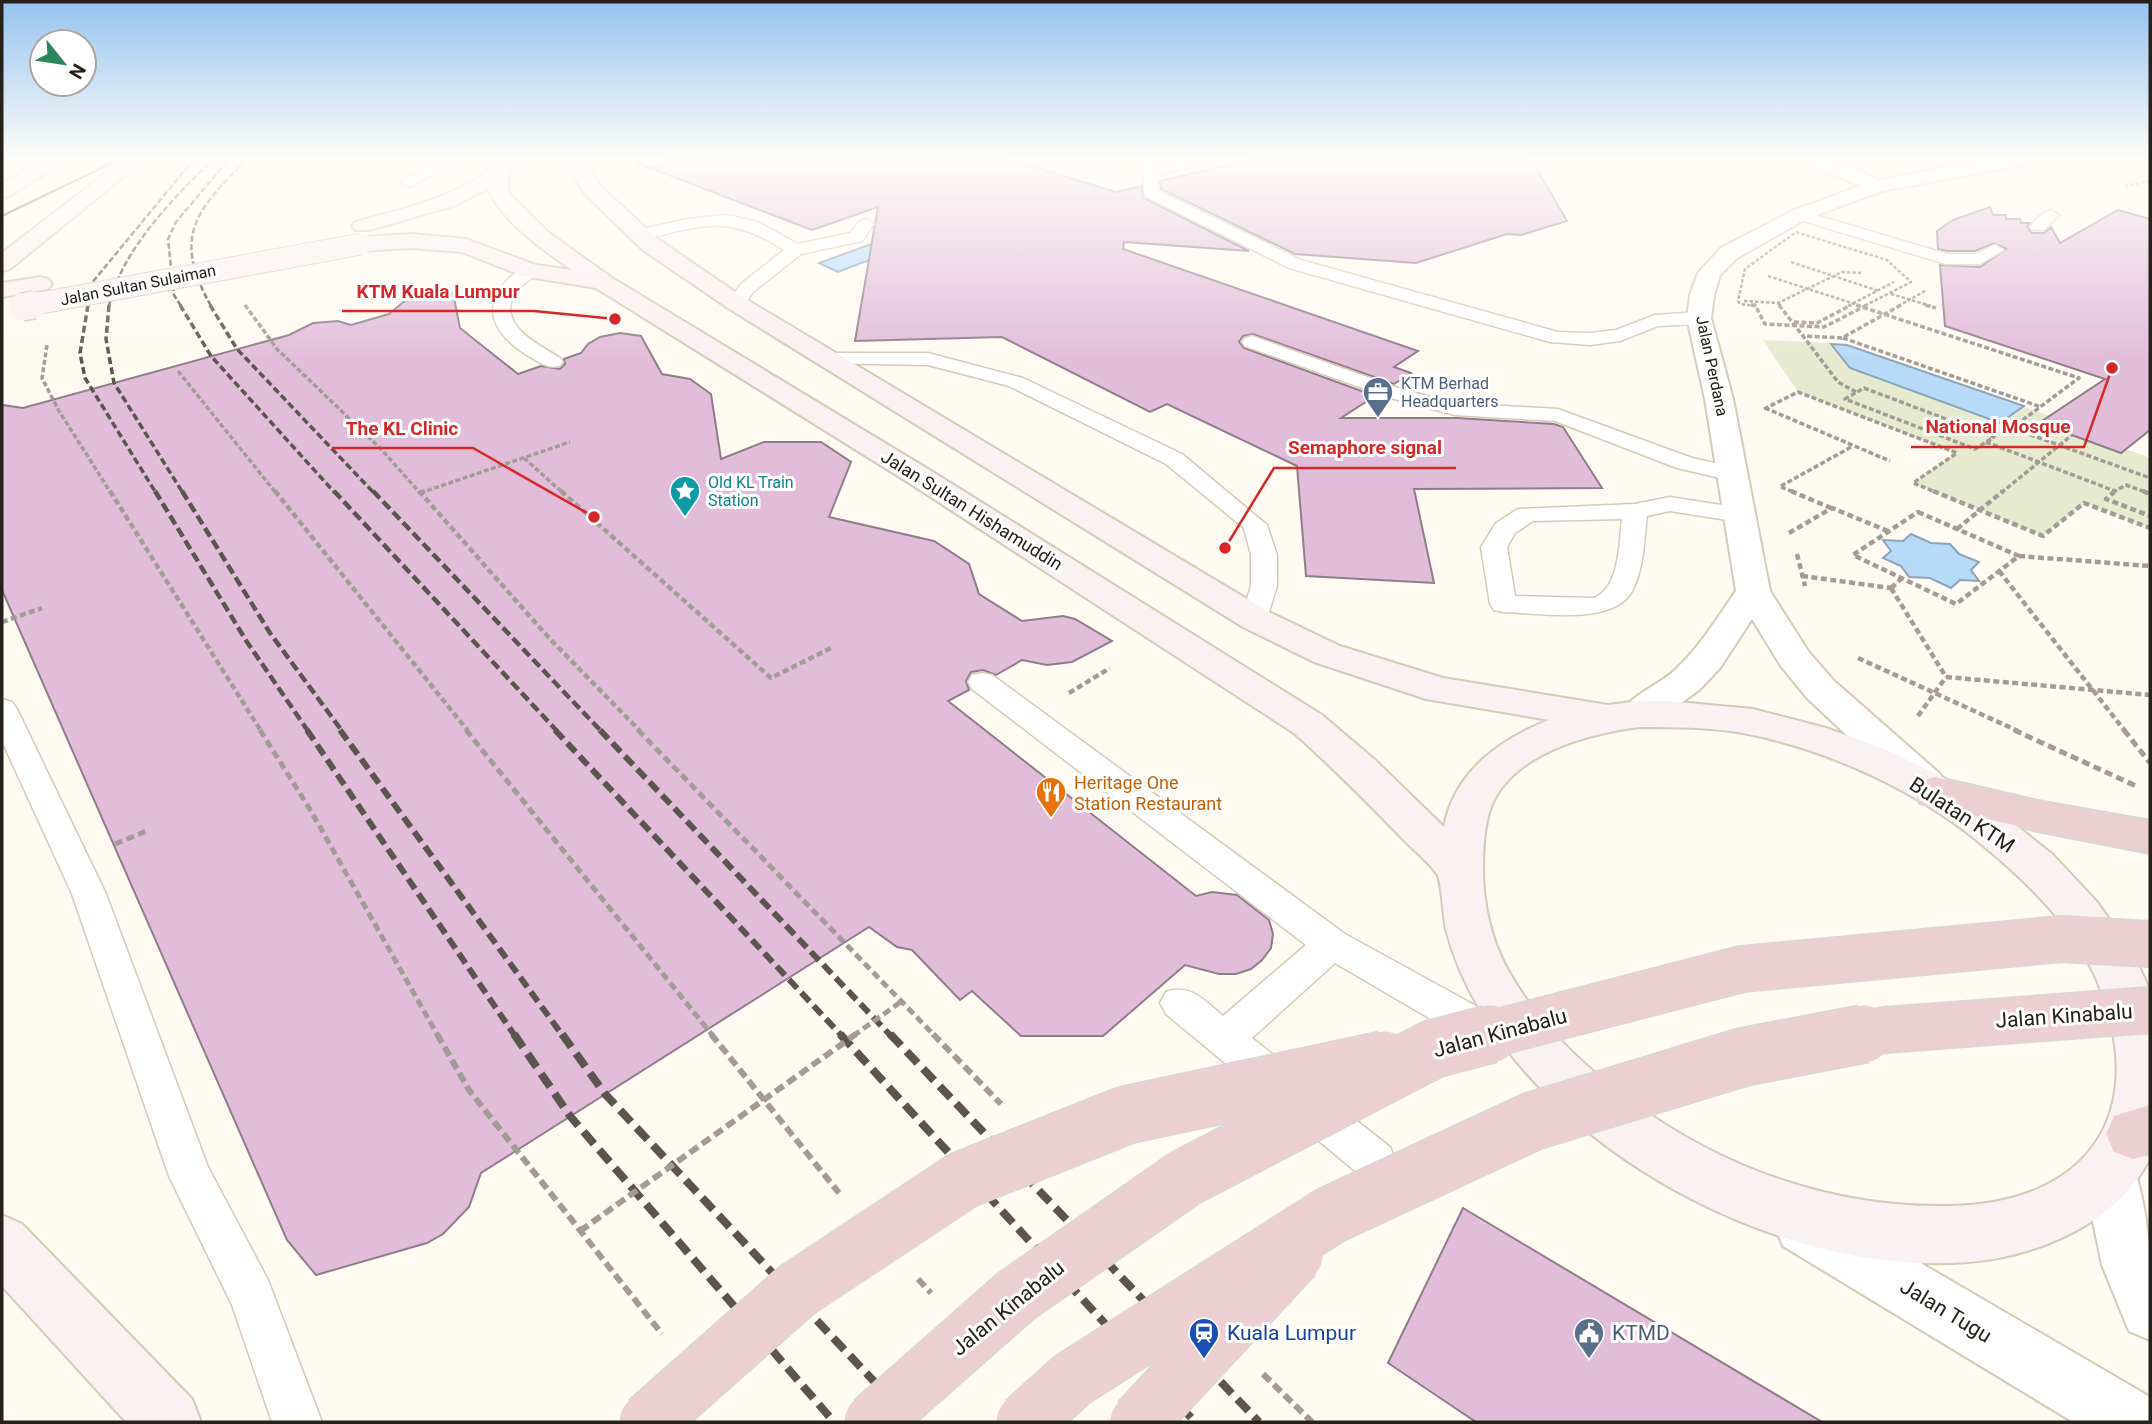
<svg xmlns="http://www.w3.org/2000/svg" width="2152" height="1424" font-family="Roboto,sans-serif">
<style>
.green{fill:#e6eacf}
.water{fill:#b8daf9;stroke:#8ca3b6;stroke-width:2}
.building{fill:#e2bdda;stroke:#8f7d8a;stroke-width:2}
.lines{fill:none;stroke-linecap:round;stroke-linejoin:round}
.lane-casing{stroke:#d5cab6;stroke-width:3}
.street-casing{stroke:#d5cab6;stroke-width:4}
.secondary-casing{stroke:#d5cab6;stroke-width:4}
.highway-casing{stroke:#d8d7d6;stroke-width:4}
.path-far4{stroke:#a19c95;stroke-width:2.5;stroke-dasharray:3.5 2;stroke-linecap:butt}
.path-far3{stroke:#a19c95;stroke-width:3.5;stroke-dasharray:5 2.5;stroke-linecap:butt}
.path-far2{stroke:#a19c95;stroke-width:4.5;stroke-dasharray:6 3.5;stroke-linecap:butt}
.path-far1{stroke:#a19c95;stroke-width:5;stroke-dasharray:8 4.5;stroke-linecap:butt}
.path{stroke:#a19c95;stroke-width:6;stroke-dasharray:10 5;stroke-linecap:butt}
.lane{fill:#fff;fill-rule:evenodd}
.street{fill:#fff;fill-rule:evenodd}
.secondary{fill:#f9f1f2;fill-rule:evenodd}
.highway{fill:#eccfd3;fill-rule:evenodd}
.tram{stroke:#5a564f;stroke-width:2}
.rail-far4{stroke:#5a564f;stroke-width:2.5;stroke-dasharray:6 2.5;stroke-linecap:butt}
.rail-far3{stroke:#5a564f;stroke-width:3.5;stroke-dasharray:7 3.5;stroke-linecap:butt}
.rail-far2{stroke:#5a564f;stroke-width:4.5;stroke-dasharray:10 4.5;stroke-linecap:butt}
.rail-far1{stroke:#5a564f;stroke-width:6;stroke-dasharray:12 6;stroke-linecap:butt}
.rail{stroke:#5a564f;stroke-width:8;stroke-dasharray:16 8;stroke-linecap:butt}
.secondary-bridge-far1-casing{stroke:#d5cab6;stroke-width:23;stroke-linecap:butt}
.secondary-bridge-casing{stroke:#d5cab6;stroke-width:30;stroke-linecap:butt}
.highway-bridge-far1-casing{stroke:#d8d7d6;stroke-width:48;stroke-linecap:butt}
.highway-bridge-casing{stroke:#d8d7d6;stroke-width:60;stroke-linecap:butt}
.path-bridge-far1{stroke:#a19c95;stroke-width:5;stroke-dasharray:8 4.5;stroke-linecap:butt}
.path-bridge{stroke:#a19c95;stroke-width:6;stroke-dasharray:10 5;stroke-linecap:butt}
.secondary-bridge-far1{stroke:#f9f1f2;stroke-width:21}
.secondary-bridge{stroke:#f9f1f2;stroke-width:27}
.highway-bridge-far1{stroke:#eccfd3;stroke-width:45}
.highway-bridge{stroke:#eccfd3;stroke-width:57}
.labels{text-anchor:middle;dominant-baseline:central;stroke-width:6;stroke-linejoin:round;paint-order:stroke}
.far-street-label{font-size:16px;fill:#26221b;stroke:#fff}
.far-service-label{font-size:16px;fill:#4e5e75;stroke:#fff;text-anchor:start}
.far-culture-label{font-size:16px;fill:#0d838f;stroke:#fff;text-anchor:start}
.street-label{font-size:18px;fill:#26221b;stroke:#fff}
.food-label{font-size:18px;fill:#c56008;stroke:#fff;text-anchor:start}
.near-street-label{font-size:21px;fill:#26221b;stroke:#fff}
.near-transit-label{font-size:21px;fill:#164399;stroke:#fff;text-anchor:start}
.near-service-label{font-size:21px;fill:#4e5e75;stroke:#fff;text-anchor:start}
.leader{fill:none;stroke:#d62828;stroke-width:2.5}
.callout-dot{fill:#d62828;stroke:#fff;stroke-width:2.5}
.callout-label{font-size:19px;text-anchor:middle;font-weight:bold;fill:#d62828;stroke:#fff;stroke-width:6;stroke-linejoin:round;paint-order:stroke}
</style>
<rect width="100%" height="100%" fill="#fffaf2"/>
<g class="green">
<path d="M1023,159H1105L1130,171L1067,199L1018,178L1042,169Z"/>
<path d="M1763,340L1830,343L1850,368L2000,423L2025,407L2050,416L2040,424L2121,453L2126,449L2150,458V528L2085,503L2043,536L1913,483L1956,453L1798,392Z"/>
</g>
<g class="water">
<path d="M877,242L896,250L838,272L819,263Z"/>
<path d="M1831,344L1847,345L2024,406L2000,423L1850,368Z"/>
<path d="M1911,534L1931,543L1950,544L1959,554L1979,562L1971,570L1979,581L1960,580L1951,588L1930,578L1909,577L1901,566L1883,558L1891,551L1883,540L1903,541Z"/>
</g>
<g class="building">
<path d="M669,159H1008L1116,192L1142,186L1144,198L1249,251L1124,242L1123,249L1418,351L1394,367L1411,373L1394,384L1253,334L1243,336L1239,342L1244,348L1375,396L1341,418H1457L1554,424L1563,427L1602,488L1414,489L1434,583L1306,576L1297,466L1167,404L1150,412L1002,337L855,341L878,207L812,230L637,163L638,160L644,166L654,167Z"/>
<path d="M1252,159H1531L1567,221L1521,235L1507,234L1416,263L1295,254L1161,189L1160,181Z"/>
<path d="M1990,207L1993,215H2006V219H2020L2021,223H2030L2027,227L2032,233H2044L2051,227L2060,243L2118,210L2150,219V430L2121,453L2039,423L2105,379L1945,326L1940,265L1980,267L2006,249L1994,243L1975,251H1947L1938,249L1937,231L1953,220Z"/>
<path d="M433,293H453L460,328L518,374L541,366L560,369L565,364L564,359L581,353L588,344L600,337L620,333L641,336L662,374L690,379L711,394L721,459L764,442H821L851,462L829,517L934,541L969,564L979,594L1022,621L1063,616L1075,619L1112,641L1072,662L1047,665L1022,660L996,675L983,670L971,672L966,681L969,690L948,701L1196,896L1212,892L1237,895L1269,920L1273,934L1271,948L1262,960L1251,969L1236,974H1219L1185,965L1103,1036H1021L972,991L960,1000L912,950L897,947L869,927L481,1173L469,1207L443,1234L427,1243L316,1275L287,1240L2,590V405L23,408L289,335L313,323L338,321L351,325L389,314L407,299Z"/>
<path d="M1463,1208L1822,1422H1476L1388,1363Z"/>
</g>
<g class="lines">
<g class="lane-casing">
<g id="lane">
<path d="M440,159H459L414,185L409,187L401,182Z"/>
<path d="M667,159C661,165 645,167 640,160Z"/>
<path d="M1135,159H1150L1154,167L1184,159H1212L1157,175L1158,191L1301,260L1558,332L1590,333L1616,330L1655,315L1699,312L1708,318L1699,324L1658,326L1620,341L1590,345L1550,342L1289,268L1145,196L1143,172Z"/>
<path d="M1799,210L1947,254H1976L1995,245L2004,250L1980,264H1946L1793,218L1791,215Z"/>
<path d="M2051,210L2059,215L2044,230H2032L2030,227C2035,220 2043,212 2051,210Z"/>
<path d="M727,215L758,222L798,244L850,233L860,221L866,219L874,224L862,241L801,254L753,292L743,307L736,309L727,303L741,284L784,250C726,213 703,226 640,240L632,235L634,231L688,219Z"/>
<path d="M531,266L540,271C533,280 521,283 515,293C496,326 539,344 560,358L563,362L560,366C548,369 541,363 530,357C505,342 480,317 501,288C508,277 519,269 531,266Z"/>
<path d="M1252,336L1401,389L1455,403L1558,409L1692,458L1741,469L1745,474L1741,479L1733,481L1677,468L1555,421L1455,415L1387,397L1245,346L1242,342L1245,338Z"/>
<path d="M827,353H928L1023,378L1182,454L1267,525L1277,555V586L1265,625L1255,627L1245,625L1241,619L1251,586V555L1244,528L1166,464L1009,386L928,365L820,363L817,359L820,355Z"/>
<path d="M1670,497L1740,508L1749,510L1752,515L1749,520L1740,522L1670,511L1647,516C1644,540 1644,569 1632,591C1614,626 1537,613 1503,612L1494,610L1490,604L1481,547L1496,523L1518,509L1635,504ZM1622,519C1619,543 1620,587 1594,598L1515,596L1507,547L1515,533L1533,521Z"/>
<path d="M982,673L992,675L1345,934L1505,1022L1510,1034L1505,1046L1491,1051L1477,1046L1335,963L1252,1038L1390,1147L1396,1161L1390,1175L1375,1181L1360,1175L1166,1014L1160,1003L1166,992C1190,983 1205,1001 1223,1016L1306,945L972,689L968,682L972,675Z"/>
<path d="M2,699L12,702L17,709L106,894L208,1167L268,1280L322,1422H272L232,1305L169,1176L72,894L2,741Z"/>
</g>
</g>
<g class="street-casing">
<g id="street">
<path d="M1805,159H1831L1879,180L1990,159H2032L2023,165L1882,191L1806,219L1737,258L1720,275L1714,295L1711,318L1733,399L1770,591L1808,651L1833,680L1940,774L1946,784L1940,794L1925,799L1910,794L1807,698L1781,666L1752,619L1720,668L1699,690L1653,723L1639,727L1625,723L1620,714C1632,694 1658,686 1675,670C1700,647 1717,618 1736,591L1705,399L1687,318L1690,295L1698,273L1721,248L1792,211L1860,186L1807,163Z"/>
<path d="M2110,1147L2129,1154C2152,1213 2152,1278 2150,1340L2129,1331L2102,1265L2083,1173L2091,1154Z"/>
<path d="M1803,1198L1823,1206L2150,1397V1422H2073L1783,1246L1775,1226L1783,1206Z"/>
</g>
</g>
<g class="secondary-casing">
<g id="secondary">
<path d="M45,159H69L9,196L2,198V184Z"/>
<path d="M124,159H145L10,269L2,271V253Z"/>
<path d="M497,159H516C510,171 505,181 510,194L549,233L612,278L928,469L1322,715L1375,760L1444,827C1454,772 1500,739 1549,720L1426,699L1314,662L1243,627L728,308L643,250L585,194L564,159H583L600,186L659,240L744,298L1267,611L1340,646L1443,678L1608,705L1639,701H1667L1753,709L1826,728L1887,750L1946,779L2002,814L2053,855L2097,902L2133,953L2150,991V1158C2118,1223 2038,1256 1969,1262C1791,1277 1569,1163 1479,1008C1465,984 1453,957 1446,929C1443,917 1442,882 1437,874C1427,860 1412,849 1401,837C1366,801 1331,766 1294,733L906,481L596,288L523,276L462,252L412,248L361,251L353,249L350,244L353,239L361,237L412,234L466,239L536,265L572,270C544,251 500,220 488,188L456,205L370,230H356L352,226L356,222C392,211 479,193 497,159ZM1639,727C1677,727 1716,727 1753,735C1831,752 1913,789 1975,839C2022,877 2070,922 2096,978C2152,1111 2091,1204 1948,1206C1835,1208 1726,1170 1635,1104C1586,1069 1537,1023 1508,970C1491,940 1483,903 1483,869C1483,849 1484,826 1491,807C1512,753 1588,734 1639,727Z"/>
<path d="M40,277L48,279L52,284L48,289L2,297V283Z"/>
<path d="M2,1215L22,1224L192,1399L201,1422H126L2,1286Z"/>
</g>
</g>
<g class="highway-casing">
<g id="highway">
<path d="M1935,777L2038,801L2150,821V853L2038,831L1920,803L1914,792L1920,781Z"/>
<path d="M2150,1105V1155L2133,1159L2114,1152L2106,1134L2114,1116Z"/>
</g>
</g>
<g class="path-far4">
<path d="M2125,186L2150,181"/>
<path d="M1791,262L1879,291"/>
<path d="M1768,276L1861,306"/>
<path d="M1891,294L1931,306"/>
<path d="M1744,301L1778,303L1842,272L1861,273"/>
<path d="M1778,303L1781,306"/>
<path d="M1756,306L1740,304L1738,301L1745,269L1796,232L1887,260L1911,282L1864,306"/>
<path d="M1848,306L1894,282"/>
<path d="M1898,306L1927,290"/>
</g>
<g class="path-far3">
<path d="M245,305L277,349L381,449L420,493"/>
<path d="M1751,305H1755L1765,324L1824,327L1867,305"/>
<path d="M1779,305L1803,336"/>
<path d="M1856,305L2079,378L2012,428L2150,478"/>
<path d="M1925,305L1936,308"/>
<path d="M1794,322L1817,323L1851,305"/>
<path d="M1843,338L2041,407"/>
<path d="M47,345L42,378L59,411L111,493"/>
<path d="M178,371L276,493"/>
<path d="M1864,388L1994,437L1975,449L1845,399Z"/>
<path d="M1856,392L1838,382L1803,336L1842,338L1901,305"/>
<path d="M1765,408L1890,461"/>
<path d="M1764,409L1798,392L1957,453L1913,483L1938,493"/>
<path d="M1986,442L2115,491L2126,485L2148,493"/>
<path d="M524,458L563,493"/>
<path d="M1781,486L1853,446"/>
<path d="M1781,487L1796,493"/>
<path d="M420,493L570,442"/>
<path d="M2001,493L2072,435"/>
<path d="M2113,493L2115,491"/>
</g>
<g class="path-far2">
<path d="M110,491L261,731"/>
<path d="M275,491L468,731"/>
<path d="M419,491L549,638L640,731"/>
<path d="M561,491L771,678L831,648"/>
<path d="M1791,491L1831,508"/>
<path d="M1933,491L2043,536L2084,503L2150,528"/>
<path d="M2115,491L2106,499L2150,516"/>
<path d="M2143,491L2150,494"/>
<path d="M420,493L425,491"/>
<path d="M1918,512L2019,556L1956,604L1853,555Z"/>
<path d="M1957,529L2003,491"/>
<path d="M1789,533L1832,508L1888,531"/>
<path d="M1797,554L1805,586"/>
<path d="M2019,556L2150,566"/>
<path d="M1999,571L2125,731"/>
<path d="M1802,576L1891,588"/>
<path d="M1891,588L1946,677"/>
<path d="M1891,588L1902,578"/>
<path d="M2,622L42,608"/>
<path d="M1858,658L2018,731"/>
<path d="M1946,677L2150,695"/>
<path d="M1069,693L1110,668"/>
<path d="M1918,716L1946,677"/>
</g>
<g class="path-far1">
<path d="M260,730L311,811L438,1036"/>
<path d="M466,730L713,1036"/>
<path d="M638,730L935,1036"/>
<path d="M2014,730L2136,786"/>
<path d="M2124,730L2150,763"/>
<path d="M115,844L149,830"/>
</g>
<g class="path">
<path d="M437,1034L469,1090L662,1334"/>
<path d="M711,1034L839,1193"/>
<path d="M933,1034L1001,1104"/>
<path d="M918,1279L931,1293"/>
<path d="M1263,1374L1312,1422"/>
</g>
<use href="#lane" class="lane"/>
<use href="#street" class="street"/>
<use href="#secondary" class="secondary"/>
<use href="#highway" class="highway"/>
<path class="tram" d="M2,216L120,159"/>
<g class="rail-far4">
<path d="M87,306L91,284L194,159"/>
<path d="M109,306C122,249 173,199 213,159"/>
<path d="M181,306L174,295L168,239L176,222L229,159"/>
<path d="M211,306C171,235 197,210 247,159"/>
</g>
<g class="rail-far3">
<path d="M88,305L80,353L85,378L156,493"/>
<path d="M109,305L106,339L114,383L183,493"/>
<path d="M180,305L211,356L335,493"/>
<path d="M210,305L237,349L374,493"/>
</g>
<g class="rail-far2">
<path d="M155,491L247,642L308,731"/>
<path d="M182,491L270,633L342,731"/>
<path d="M334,491L557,731"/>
<path d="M373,491L601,731"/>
</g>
<g class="rail-far1">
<path d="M307,730L515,1036"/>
<path d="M340,730L563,1036"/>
<path d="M555,730L842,1036"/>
<path d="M600,730L891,1036"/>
</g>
<g class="rail">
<path d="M514,1034L570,1116L834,1422"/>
<path d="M562,1034L605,1094L912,1422"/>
<path d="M840,1034L1195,1422"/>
<path d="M890,1034L1259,1422"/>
</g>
<g class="secondary-bridge-far1-casing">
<path id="secondary-bridge-far1" d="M25,306L361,244"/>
</g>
<g class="secondary-bridge-casing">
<path id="secondary-bridge" d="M22,307L34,305"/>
</g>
<g class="highway-bridge-far1-casing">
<g id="highway-bridge-far1">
<path d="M1483,1036L1742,969L2061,939L2150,944"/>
<path d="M1854,1036L1885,1030L2150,1010"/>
</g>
</g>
<g class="highway-bridge-casing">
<g id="highway-bridge">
<path d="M648,1422L797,1290L963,1180L1126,1115L1384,1060"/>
<path d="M873,1422L1016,1296L1185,1178L1433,1049L1490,1034"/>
<path d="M1025,1422L1073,1379L1331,1215L1533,1121L1743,1057L1863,1034"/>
<path d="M1139,1422L1294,1255"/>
</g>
</g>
<path class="path-bridge-far1" d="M853,1036L902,1001"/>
<path class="path-bridge" d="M580,1231L856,1034"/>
<use href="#secondary-bridge-far1" class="secondary-bridge-far1"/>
<use href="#secondary-bridge" class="secondary-bridge"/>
<use href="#highway-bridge-far1" class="highway-bridge-far1"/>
<use href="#highway-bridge" class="highway-bridge"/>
</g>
<linearGradient id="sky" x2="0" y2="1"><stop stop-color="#95c3ef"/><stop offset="0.44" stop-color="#fffdf9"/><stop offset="1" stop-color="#fffdf9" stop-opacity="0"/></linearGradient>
<rect width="2152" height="359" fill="url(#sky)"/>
<defs>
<g id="office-pin" transform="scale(1.575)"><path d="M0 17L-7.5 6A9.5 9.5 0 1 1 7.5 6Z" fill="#5c6f8a" stroke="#fff"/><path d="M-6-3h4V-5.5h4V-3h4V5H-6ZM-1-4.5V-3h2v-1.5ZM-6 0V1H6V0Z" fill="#fff"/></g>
<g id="sight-pin" transform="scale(1.575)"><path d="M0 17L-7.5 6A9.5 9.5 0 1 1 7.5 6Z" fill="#0f9aa8" stroke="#fff"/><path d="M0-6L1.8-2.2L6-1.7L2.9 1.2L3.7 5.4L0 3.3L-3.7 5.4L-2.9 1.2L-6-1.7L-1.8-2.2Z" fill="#fff"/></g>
<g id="restaurant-pin" transform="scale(1.575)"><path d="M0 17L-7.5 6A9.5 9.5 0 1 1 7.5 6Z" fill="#e8710a" stroke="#fff"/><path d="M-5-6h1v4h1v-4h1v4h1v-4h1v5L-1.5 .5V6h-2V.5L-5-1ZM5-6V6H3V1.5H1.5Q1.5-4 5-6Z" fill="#fff"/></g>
<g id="station-pin" transform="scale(1.575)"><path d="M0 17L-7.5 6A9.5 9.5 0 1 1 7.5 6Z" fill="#1a4fb4" stroke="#fff"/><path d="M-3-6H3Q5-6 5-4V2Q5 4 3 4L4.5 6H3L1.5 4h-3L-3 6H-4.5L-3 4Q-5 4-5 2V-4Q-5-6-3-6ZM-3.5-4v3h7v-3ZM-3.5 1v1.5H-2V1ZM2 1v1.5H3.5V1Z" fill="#fff"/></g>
<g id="civic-pin" transform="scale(1.575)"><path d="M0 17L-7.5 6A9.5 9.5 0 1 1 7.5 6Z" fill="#5c6f8a" stroke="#fff"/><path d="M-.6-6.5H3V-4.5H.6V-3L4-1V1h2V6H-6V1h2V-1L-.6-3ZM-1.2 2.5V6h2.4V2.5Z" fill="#fff"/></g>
</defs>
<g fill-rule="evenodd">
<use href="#office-pin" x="1378" y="392"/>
<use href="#sight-pin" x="685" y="491"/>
<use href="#restaurant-pin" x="1051" y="792"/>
<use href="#station-pin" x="1204" y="1333"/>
<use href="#civic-pin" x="1589" y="1333"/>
</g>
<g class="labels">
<g class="far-street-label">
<text transform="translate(138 285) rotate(-11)">Jalan Sultan Sulaiman</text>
<text transform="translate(1712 366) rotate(78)">Jalan Perdana</text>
</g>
<g class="far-service-label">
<text x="1401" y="383">KTM Berhad<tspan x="1401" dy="18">Headquarters</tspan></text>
</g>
<g class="far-culture-label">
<text x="708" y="482">Old KL Train<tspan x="708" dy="18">Station</tspan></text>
</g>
<g class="street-label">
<text transform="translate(972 510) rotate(32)">Jalan Sultan Hishamuddin</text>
</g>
<g class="food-label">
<text x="1074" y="782">Heritage One<tspan x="1074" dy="21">Station Restaurant</tspan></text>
</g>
<g class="near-street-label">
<text transform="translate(1962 815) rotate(33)">Bulatan KTM</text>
<text transform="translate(2064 1016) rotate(-4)">Jalan Kinabalu</text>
<text transform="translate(1500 1033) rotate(-15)">Jalan Kinabalu</text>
<text transform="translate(1008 1308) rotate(-39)">Jalan Kinabalu</text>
<text transform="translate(1946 1311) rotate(31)">Jalan Tugu</text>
</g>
<g class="near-transit-label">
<text x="1227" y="1333">Kuala Lumpur</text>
</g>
<g class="near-service-label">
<text x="1612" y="1333">KTMD</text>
</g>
</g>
<path class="leader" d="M615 319L534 311H342M2112 368L2084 447H1911M594 517L473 448H332M1225 548L1274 468H1456"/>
<g class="callout-dot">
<circle cx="615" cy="319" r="7"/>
<circle cx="2112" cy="368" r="7"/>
<circle cx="594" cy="517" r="7"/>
<circle cx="1225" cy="548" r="7"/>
</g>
<g class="callout-label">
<text x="438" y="298">KTM Kuala Lumpur</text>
<text x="1998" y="433">National Mosque</text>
<text x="402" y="435">The KL Clinic</text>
<text x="1365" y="454">Semaphore signal</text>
</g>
<rect width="2152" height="1424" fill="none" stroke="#26221b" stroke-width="7"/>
<g transform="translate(63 63) rotate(120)"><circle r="33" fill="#ffffff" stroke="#a8a7a4" stroke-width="2"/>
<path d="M0-5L12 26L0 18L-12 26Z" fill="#2c865b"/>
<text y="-10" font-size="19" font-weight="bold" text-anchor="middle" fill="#26221b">N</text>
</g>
</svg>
